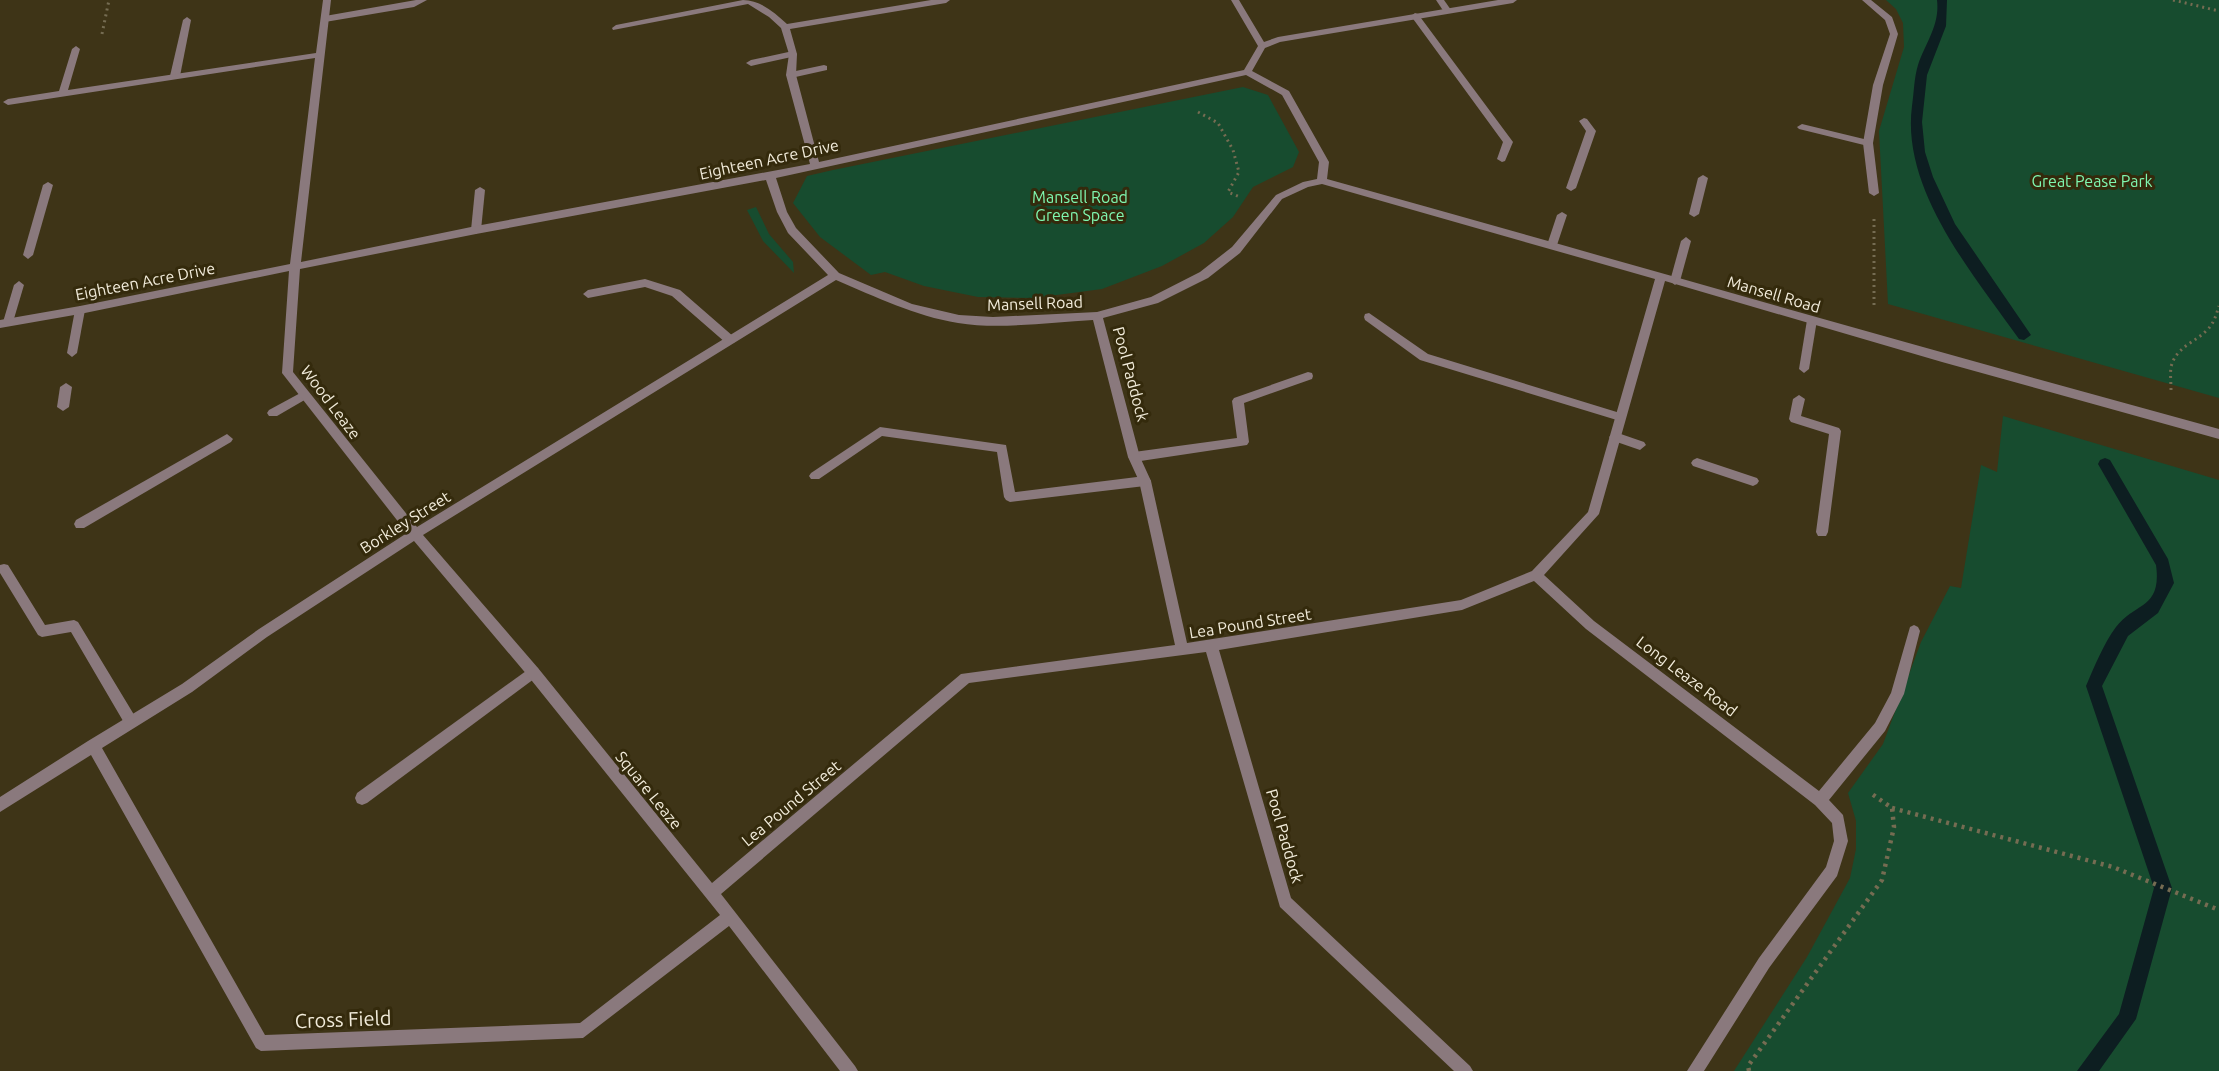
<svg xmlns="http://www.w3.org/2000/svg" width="2219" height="1071" font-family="Ubuntu,sans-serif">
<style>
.green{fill:#174c2f}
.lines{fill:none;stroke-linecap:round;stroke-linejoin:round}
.stream{fill:#0d1e21;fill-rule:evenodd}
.path-far1{stroke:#756c52;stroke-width:3;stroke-dasharray:2 4;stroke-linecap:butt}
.path{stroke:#756c52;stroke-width:4.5;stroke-dasharray:3 5;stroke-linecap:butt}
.service{fill:#8a797d;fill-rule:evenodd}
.minor{fill:#8a797d;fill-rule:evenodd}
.labels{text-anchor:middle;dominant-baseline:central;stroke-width:6;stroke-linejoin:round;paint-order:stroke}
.street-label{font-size:16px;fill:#f2ecdb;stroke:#342a0c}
.park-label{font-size:16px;fill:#7ff7b0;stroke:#342a0c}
.near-street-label{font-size:20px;fill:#f2ecdb;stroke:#342a0c}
</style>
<rect width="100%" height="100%" fill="#3e3417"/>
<g class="green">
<path d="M1886,0H2219V398L1888,304L1879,131L1904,47L1903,23L1896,9Z"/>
<path d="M1243,87L1268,95L1299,152L1293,167L1253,187L1233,217L1204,243L1162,266L1102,289L1034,298L978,297L924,286L885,272L871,275L820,237L793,203L807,176L833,170Z"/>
<path d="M756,207L769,234L793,262L794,273L763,241L747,210Z"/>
<path d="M2003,416L2219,480V1071H1734L1807,957L1850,878L1856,849V821L1848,793L1883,744L1921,642L1950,586L1961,588L1981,465L1997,472Z"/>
</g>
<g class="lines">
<g class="stream">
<path d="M1937,0H1947L1946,26L1927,75L1922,122L1925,152L1933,177L1955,224L2031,335L2024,340L2019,339C1973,274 1901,190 1912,106C1914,93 1914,78 1918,65C1926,42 1940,25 1937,0Z"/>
<path d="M2105,458L2110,460L2168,559L2174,583L2158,613L2128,636L2102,686L2172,888L2136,1019L2099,1071H2077L2119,1014L2154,888L2086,686C2094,667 2104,643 2116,627C2135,602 2162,609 2156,565L2098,464L2100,460Z"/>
</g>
<g class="path-far1">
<path d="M2173,0L2219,11"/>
<path d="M102,34L109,0"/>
<path d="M1198,112L1218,123L1233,150L1239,172L1228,192L1240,197"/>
<path d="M1874,219V307"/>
<path d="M2171,390C2171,382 2170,374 2171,367C2176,347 2194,343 2206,331C2214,324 2216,315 2219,306"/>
</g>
<g class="path">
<path d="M1892,808L2113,867L2219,910"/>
<path d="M1749,1071L1748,1066L1882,880L1894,827L1892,808L1869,792"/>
</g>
<g class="service">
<path d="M416,0H427L414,7L325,22L321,19L325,16Z"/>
<path d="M1436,0H1444L1451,10L1450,12H1444Z"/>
<path d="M1415,13L1418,14L1513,142L1505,161L1502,162L1497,159L1503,142L1411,16Z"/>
<path d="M187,17L191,20L180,76L175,79L170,76L183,20Z"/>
<path d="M793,51L797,54L796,56L751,66L746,63L751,60Z"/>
<path d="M824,65L827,66V70L791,78L786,75L791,72Z"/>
<path d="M1584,118L1587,119L1596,131L1576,188L1571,191L1566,188L1586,131L1579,121Z"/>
<path d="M1802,124L1868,140L1873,143L1868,146L1799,129L1797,127Z"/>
<path d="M1703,175L1708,178L1699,214L1694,217L1689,214L1698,178Z"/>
<path d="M48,182L53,185L33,255L28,259L23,255L43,185Z"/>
<path d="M480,187L485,190L481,230L476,234L471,230L475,190Z"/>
<path d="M1562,212L1567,215L1556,248H1548L1547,245L1557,215Z"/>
<path d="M1686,237L1691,241L1680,281L1675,285L1670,281L1681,241Z"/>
<path d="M645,279L680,290L734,337L735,340L734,343H726L672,296L645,287L588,298L583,294L588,290Z"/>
<path d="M19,281L24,285L13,322L8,326L3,322L14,285Z"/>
<path d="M80,306L85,310L77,353L72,357L67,353L75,310Z"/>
<path d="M1369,313L1428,354L1620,413L1626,417L1620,421L1420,360L1365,320L1364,317L1365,314Z"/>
<path d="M1812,316L1817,320L1809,369L1804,373L1799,369L1807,320Z"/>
<path d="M1308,372L1312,373L1313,376L1312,379L1244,403L1249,442L1247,445L1134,462L1128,457L1134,452L1237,438L1232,401L1234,398Z"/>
<path d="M66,383L72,387L69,407L63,411L57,407L60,387Z"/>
<path d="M304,391L310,395L308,398L277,416H269L267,413L269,410Z"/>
<path d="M1799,395L1805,399L1801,416L1839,428L1841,431L1828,532L1826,536H1818L1816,532L1829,434L1791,422L1789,419L1793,399Z"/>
<path d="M880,427L1006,445L1015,492L1145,476L1149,478L1151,481L1149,484L1145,486L1010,502L1006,500L1004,497L997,452L882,436L819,479H811L809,476L811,473Z"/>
<path d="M1615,432L1644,442L1646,445L1640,450L1611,440L1609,437Z"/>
<path d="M227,434L233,439L231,442L84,528H76L74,524L76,520Z"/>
<path d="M1697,458L1757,478L1759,481L1757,484L1753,486L1693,466L1691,463L1693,460Z"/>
<path d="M4,564L8,565L45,625L74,620L78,622L136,718L138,722L136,726L131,728L126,726L71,632L42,637L38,635L0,573V565Z"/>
<path d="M533,666L538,668L539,672L538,676L367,803L362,805L357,803L355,798L357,793Z"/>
</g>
<g class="minor">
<path d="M323,0H331L301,262L476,226L810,164L786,75L789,54L781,28L769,17L748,4L613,30L612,28L616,25L743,0C760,0 774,12 787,24L931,0H950L946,3L790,29L797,54L796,75L819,162L1244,70L1258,46L1231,0H1239L1264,42L1278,37L1498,0H1517L1513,3L1280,42L1265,48L1252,71L1289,91L1329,162L1327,179C1625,262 1921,348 2219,429V439L1942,362L1665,281L1599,514L1544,575L1594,621L1819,791L1875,723L1891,693L1910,627L1914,625L1918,627L1920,631L1904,694L1885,731L1829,800L1843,815L1848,841L1837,876L1769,968L1704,1071H1687L1759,958L1826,867L1834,841L1832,823L1815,805L1586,629L1534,581L1462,610L1219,650L1291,898L1470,1066L1473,1071H1454L1280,907L1206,652L969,683L721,894L855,1066L858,1071H840L729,926L583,1038L261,1051L256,1048L91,755L0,812V797L88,741L182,684L259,629L407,533L282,373L289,271L80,314L0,328V320L80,306L290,264L315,58L8,105L3,102L8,99L59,91L72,49L76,46L80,49L68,90L316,53ZM1246,75L1282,95L1319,162L1317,179L1303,182L1276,195L1232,247L1200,272L1151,297L1097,312L993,317L959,315L912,304L839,273L796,228L787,212L776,178ZM766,180L777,212L788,233L828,275L417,527L293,372L300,269L476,234ZM1322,184L1655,279L1588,512L1532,571L1461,600L1187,643L1151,481L1140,457L1103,318L1158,303L1208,278L1240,253L1282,199L1308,187ZM836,280C876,297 915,316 958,323C1000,330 1050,322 1093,320L1128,457L1139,481L1175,645L961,674L712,883L538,668L423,535ZM414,541L528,676L720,915L580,1023L265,1035L102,748L192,692L267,637Z"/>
<path d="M1862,0H1871L1892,17L1898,34L1883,85L1873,143L1879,193L1874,196L1869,193L1863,143L1873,85L1890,34L1885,20Z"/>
</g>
</g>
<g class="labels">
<g class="street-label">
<text transform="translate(769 159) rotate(-12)">Eighteen Acre Drive</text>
<text transform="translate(145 281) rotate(-11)">Eighteen Acre Drive</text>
<text transform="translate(1774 294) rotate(16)">Mansell Road</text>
<text transform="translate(1035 303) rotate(-2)">Mansell Road</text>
<text transform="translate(1131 374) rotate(75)">Pool Paddock</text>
<text transform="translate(331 402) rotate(53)">Wood Leaze</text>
<text transform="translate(405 522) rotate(-32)">Borkley Street</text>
<text transform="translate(1250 623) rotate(-9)">Lea Pound Street</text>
<text transform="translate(1687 676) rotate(37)">Long Leaze Road</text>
<text transform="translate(649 790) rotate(51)">Square Leaze</text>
<text transform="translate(791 803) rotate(-40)">Lea Pound Street</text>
<text transform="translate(1285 836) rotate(74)">Pool Paddock</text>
</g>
<g class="park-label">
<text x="2092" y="181">Great Pease Park</text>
<text x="1080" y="197">Mansell Road<tspan x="1080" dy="18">Green Space</tspan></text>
</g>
<g class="near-street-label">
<text transform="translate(343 1019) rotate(-2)">Cross Field</text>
</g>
</g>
</svg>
